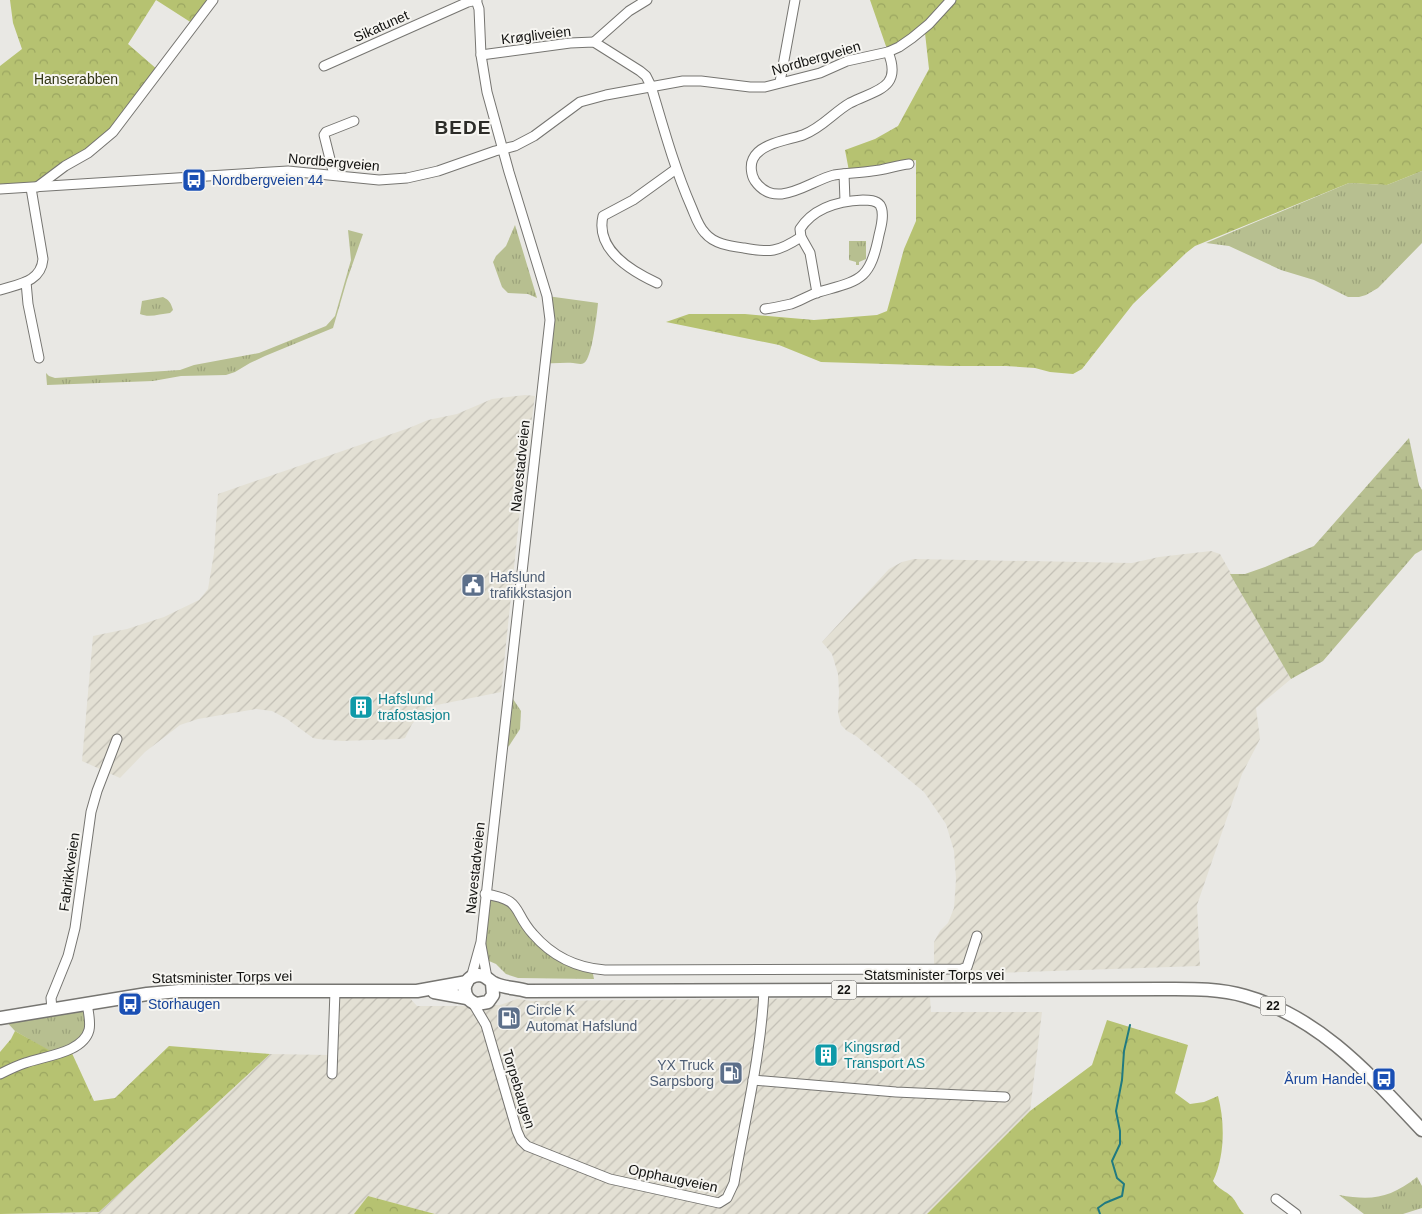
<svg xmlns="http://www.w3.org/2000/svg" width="1422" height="1214" font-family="Arial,sans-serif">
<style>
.industrial{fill:url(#industrial-furrows)}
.grass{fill:url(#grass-tufts)}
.forest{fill:url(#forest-crowns)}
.wetland{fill:url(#wetland-marsh)}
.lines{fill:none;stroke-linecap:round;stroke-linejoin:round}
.stream{stroke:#207a81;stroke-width:2}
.minor-casing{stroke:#767571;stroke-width:11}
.highway-casing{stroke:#767571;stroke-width:15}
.minor{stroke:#fff;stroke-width:9}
.highway{stroke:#fff;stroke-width:12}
.labels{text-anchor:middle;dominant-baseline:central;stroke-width:4;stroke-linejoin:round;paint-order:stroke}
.shield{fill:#f6f5f1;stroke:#565654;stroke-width:1}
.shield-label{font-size:12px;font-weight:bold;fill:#121210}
.street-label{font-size:14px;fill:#121210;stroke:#f6f5f1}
.park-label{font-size:14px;fill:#323614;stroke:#f6f5f1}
.transit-label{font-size:14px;fill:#164399;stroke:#f6f5f1;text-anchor:start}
.service-label{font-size:14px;fill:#4e5e75;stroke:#f6f5f1;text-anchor:start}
.culture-label{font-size:14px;fill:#0d838f;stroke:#f6f5f1;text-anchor:start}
.district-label{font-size:19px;font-weight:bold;letter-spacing:1px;fill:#2c2c28;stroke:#f6f5f1}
</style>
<defs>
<pattern id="industrial-furrows" width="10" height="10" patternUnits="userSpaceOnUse" patternTransform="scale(1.25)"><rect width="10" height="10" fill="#e3e0d4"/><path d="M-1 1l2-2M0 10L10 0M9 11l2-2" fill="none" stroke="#c2bfb5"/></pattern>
<pattern id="grass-tufts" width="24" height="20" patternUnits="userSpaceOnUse" patternTransform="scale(1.25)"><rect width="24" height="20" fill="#b7bf90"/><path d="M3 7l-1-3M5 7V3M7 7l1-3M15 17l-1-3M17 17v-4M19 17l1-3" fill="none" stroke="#9ca37b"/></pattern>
<pattern id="forest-crowns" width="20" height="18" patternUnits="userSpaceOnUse" patternTransform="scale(1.25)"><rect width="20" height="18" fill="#b6c271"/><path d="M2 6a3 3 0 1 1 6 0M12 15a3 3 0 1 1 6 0" fill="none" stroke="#9ba661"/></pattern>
<pattern id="wetland-marsh" width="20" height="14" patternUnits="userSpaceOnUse" patternTransform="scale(1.25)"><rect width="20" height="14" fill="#b7bf90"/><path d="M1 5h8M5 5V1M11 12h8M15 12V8" fill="none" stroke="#9ca37b"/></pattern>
</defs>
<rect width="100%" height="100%" fill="#e9e8e4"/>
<g class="industrial">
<path d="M525,395L535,396L522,491L501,692L427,707L412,724L405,738L400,739L342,741L318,739L313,738L287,719L272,711L256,709L198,719L180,725L145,752L120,778L82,761L93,636L127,629L164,617L199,600L208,589L214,553L218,494L409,428L428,420L457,414L492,399Z"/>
<path d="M1211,551L1220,554L1291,679L1256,708L1260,739L1242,774L1197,905L1200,966L937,975L934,969V942L940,931L948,923L954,908L956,879L954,851L946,824L924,792L856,736L847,731L841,725L838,713L839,692L838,674L832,654L822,642L889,569L902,562L914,559L1132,563L1159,557Z"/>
<path d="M330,995L408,996L417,1006H464L500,1005L517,999L531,1001L930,997L931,1012H1042L1030,1111L927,1214H435L368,1196L354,1214H50L99,1212L270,1054L330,1055Z"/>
</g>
<g class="grass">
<path d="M1422,171V243L1378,288L1366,295L1359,297H1348L1314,280L1281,270L1229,246L1206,243L1349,183L1387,185Z"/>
<path d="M515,225L537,298L528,294L508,293L502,287L493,262L496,256L506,246Z"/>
<path d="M348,230L363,234L347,280L333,328L265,356L250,363L235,372L226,375L181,376L153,381L47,385L46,373L49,376L55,378L180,370L194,365L259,353L326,326L335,316L351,260Z"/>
<path d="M849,241H866V259L859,262V265H856V262L849,260Z"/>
<path d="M547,296L598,303C597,313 592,359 584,363C581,365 576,363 573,363C564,362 555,364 546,363Z"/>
<path d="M163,297C169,300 171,303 173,310L170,313C160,314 149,318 140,314L142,301Z"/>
<path d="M509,693L521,711L520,729L509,746L502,751Z"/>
<path d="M485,894L508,899L548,949L592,969L594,979L518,978L506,974L496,964L489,961C483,939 483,916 485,894Z"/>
<path d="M87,1003L89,1032L56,1055L15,1031L3,1018Z"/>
<path d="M1417,1177L1422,1186V1208L1403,1214H1364L1339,1195C1373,1201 1390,1198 1417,1177Z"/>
</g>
<g class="forest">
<path d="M10,0H213L195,25L156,0L128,44L159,71L113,132L36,187L0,190V66L22,49L13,23Z"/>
<path d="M870,0H1422V171L1387,185L1349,183L1195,246L1186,253L1133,304L1082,369L1073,374L1050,372L1035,368L1006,366H951L821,362L779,345L666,322L689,314H745L814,320L877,315L887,311L904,249L916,221V160L849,171L845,150L875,139L898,126L929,69L925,33L888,52Z"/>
<path d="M1107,1020L1188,1045L1175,1093L1190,1104L1204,1102L1218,1096C1225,1122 1225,1156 1213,1181C1218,1189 1226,1191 1232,1197C1236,1201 1238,1208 1244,1214H927L1030,1111L1092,1065Z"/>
<path d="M15,1031L56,1054L70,1049L94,1101L115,1098L169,1046L270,1054L99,1212L0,1214V1052L11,1039Z"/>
<path d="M368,1196L435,1214H354Z"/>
</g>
<path class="wetland" d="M1409,438L1419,485L1422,490V550L1415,554L1323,661L1291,679L1230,574H1245L1265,567L1314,546Z"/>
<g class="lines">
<path class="stream" d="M1100,1214L1098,1208L1105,1203L1122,1196L1124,1184L1117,1178L1112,1161L1120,1144V1131L1116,1111L1122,1080L1124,1051L1130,1025"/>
<g class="minor-casing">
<g id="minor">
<path d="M594,42L629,11L647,0"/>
<path d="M888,52C903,89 875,90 850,103C834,112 822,128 803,135C789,140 760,143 753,159C750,165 751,175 755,181C776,211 809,181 834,175C847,173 859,173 872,171C885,170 897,165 909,164"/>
<path d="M481,55L570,43L594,42L640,71L646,76L651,86C663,126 674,167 691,206C695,215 698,226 705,233C714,244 730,246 744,248C770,253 778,252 801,237"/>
<path d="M324,66L468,2L477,0"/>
<path d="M780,82L795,0"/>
<path d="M844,174L845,201"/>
<path d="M334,175L324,135L326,132L354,121"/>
<path d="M37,187L65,166L88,153L113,132L213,0"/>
<path d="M0,189L288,171L379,180L407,178L438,171L495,151L515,146L534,136L580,102L606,95L683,81H701L750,87H765L820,73L847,61L888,52L899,47L912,38L929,24L951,0"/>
<path d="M26,282L28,304L39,358"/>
<path d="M657,283C631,271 595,250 603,216L633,200L676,169"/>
<path d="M0,290C19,284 41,282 43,259L31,188"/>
<path d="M765,309C773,308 782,306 791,304C800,301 809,295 819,292C860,280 870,281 879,235C881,227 885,213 880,205C876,200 869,200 863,200C839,201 814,207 800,229L801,237L810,253L817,293"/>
<path d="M485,894C524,900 512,911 533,934C552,956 577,968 605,970L962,969L967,967L977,936"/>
<path d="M481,945L487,978"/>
<path d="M471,978L481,942L550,320L547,296L509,172L487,92L481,55L479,9L476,0"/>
<path d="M473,1003L486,1025L517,1131L521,1140L527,1146L610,1179L719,1203L727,1198L734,1183C745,1119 761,1055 764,990"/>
<path d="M52,1009L51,998L68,956L75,928L91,812L97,791L117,739"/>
<path d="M0,1074C8,1070 16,1066 25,1063C44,1056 83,1053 89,1030C91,1022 88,1011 87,1003"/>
<path d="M332,1074L335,991"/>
<path d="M753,1080L896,1092L1005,1097"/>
<path d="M1276,1199L1296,1214"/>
</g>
</g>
<g class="highway-casing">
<g id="highway">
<path d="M492,983L493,995L488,1002L477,1004C460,999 461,976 479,975C487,975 489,982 496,984C505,988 517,988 527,991L1162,989C1189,989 1218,988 1245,996C1320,1017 1371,1076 1422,1130"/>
<path d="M434,992L467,998"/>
<path d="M0,1018L147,994L179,991H417L467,982"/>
</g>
</g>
<use href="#minor" class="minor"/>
<use href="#highway" class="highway"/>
</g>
<defs>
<g id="bus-square" transform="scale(1.25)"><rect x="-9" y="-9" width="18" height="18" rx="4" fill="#1a4fb4" stroke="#f6f5f1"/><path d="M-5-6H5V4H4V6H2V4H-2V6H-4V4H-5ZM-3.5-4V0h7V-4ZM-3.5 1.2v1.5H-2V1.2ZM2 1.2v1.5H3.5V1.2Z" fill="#fff"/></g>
<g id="civic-square" transform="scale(1.25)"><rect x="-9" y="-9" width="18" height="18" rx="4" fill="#5c6f8a" stroke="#f6f5f1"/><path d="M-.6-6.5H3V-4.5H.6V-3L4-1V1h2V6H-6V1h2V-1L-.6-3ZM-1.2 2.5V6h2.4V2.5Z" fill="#fff"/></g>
<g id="building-square" transform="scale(1.25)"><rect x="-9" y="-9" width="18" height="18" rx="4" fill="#0f9aa8" stroke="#f6f5f1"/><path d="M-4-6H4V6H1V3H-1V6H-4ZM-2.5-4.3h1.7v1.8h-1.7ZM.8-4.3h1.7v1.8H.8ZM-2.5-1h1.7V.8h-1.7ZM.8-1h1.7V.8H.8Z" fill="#fff"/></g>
<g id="fuel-square" transform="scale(1.25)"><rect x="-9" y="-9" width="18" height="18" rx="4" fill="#5c6f8a" stroke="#f6f5f1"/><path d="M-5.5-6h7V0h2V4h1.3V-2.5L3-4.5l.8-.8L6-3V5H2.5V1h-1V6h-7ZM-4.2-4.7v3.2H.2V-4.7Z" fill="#fff"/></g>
</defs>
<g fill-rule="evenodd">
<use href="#bus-square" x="194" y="180"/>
<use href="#civic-square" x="473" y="585"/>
<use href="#building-square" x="361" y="707"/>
<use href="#bus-square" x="130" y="1004"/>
<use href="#fuel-square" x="509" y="1018"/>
<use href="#building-square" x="826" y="1055"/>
<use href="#fuel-square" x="731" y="1073"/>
<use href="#bus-square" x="1384" y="1079"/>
</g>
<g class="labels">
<g class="shield">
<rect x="831.5" y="980.5" width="25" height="19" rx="4"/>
<rect x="1260.5" y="996.5" width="25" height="19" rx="4"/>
</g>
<g class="shield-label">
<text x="844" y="990">22</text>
<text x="1273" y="1006">22</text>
</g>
<g class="street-label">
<text transform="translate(381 26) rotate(-24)">Sikatunet</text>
<text transform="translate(536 35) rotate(-7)">Krøgliveien</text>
<text transform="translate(816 58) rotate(-16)">Nordbergveien</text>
<text transform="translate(334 162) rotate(5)">Nordbergveien</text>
<text transform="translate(520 466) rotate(-84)">Navestadveien</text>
<text transform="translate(475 868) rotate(-84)">Navestadveien</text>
<text transform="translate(69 872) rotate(-82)">Fabrikkveien</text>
<text x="934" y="975">Statsminister Torps vei</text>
<text transform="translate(222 977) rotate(-1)">Statsminister Torps vei</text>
<text transform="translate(519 1089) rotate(73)">Torpebaugen</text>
<text transform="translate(673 1178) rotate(12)">Opphaugveien</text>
</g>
<g class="park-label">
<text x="76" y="79">Hanserabben</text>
</g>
<g class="transit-label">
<text x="212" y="180">Nordbergveien 44</text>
<text x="148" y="1004">Storhaugen</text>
<text x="1366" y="1079" text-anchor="end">Årum Handel</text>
</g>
<g class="service-label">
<text x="490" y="577">Hafslund<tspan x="490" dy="16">trafikkstasjon</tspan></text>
<text x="526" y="1010">Circle K<tspan x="526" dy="16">Automat Hafslund</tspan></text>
<text x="714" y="1065" text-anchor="end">YX Truck<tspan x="714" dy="16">Sarpsborg</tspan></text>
</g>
<g class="culture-label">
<text x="378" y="699">Hafslund<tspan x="378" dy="16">trafostasjon</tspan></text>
<text x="844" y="1047">Kingsrød<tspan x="844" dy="16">Transport AS</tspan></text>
</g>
<g class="district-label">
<text x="463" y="127">BEDE</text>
</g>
</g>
</svg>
